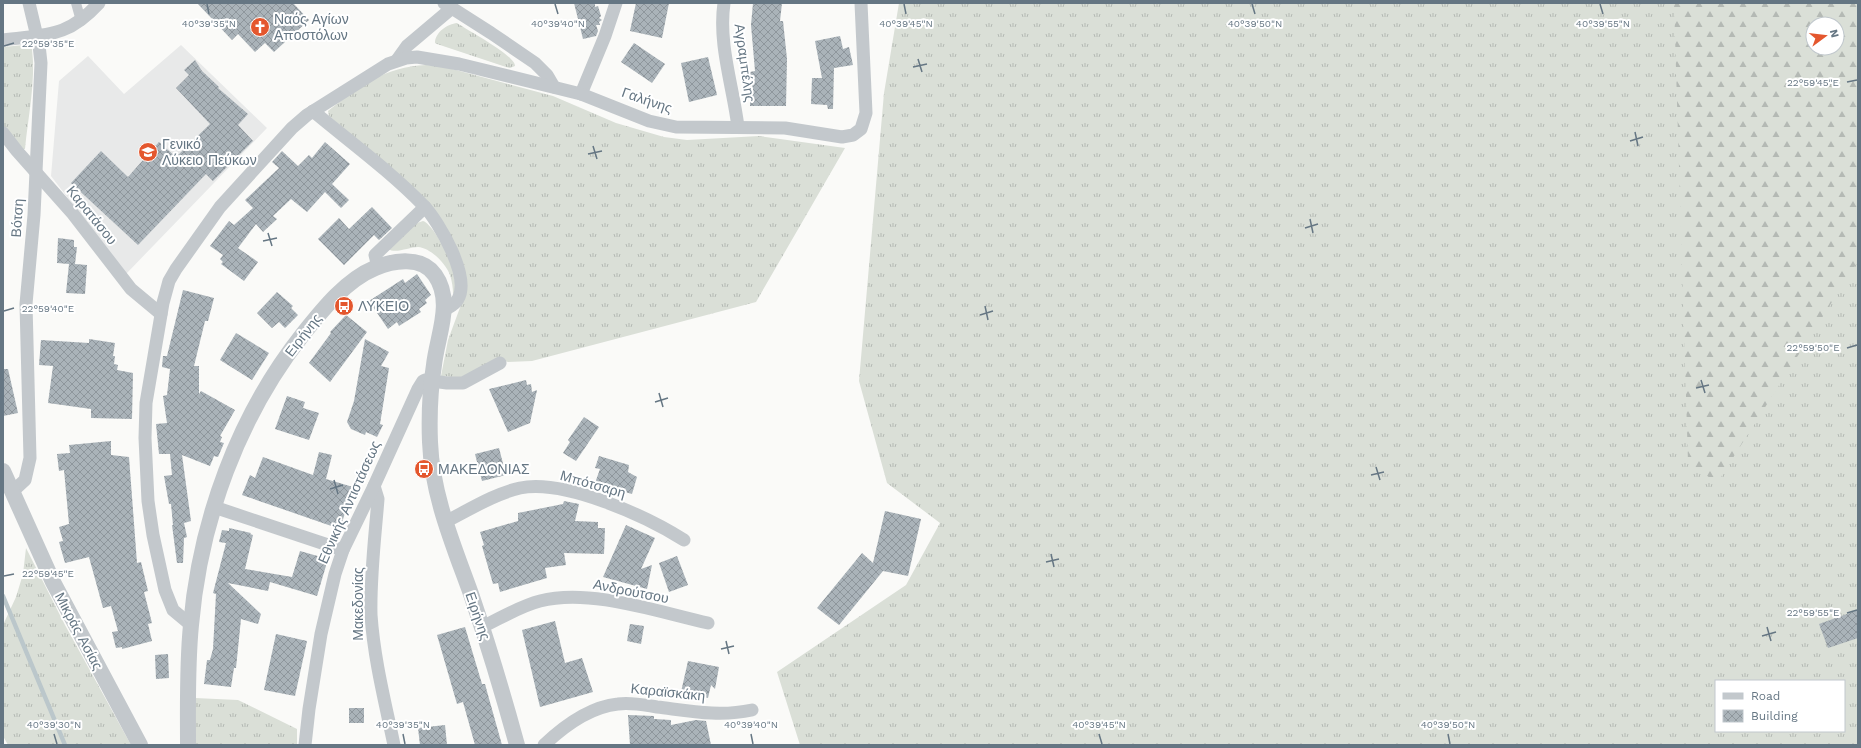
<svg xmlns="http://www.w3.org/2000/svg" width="1861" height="748" font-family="'Work Sans',sans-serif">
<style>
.built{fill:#e8e9e9}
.grass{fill:url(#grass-tufts);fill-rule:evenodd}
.forest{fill:url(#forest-firs);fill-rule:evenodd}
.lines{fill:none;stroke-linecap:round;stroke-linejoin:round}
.stream{stroke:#bbc7cb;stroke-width:4.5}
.building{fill:url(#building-cross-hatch)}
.pedestrian{stroke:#c3c8cc;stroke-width:10}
.minor{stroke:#c3c8cc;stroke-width:13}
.tertiary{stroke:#c3c8cc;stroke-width:16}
.ticks{fill:none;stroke:#657683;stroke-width:1.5}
.labels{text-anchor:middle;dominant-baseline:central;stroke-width:4;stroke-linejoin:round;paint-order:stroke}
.poi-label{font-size:14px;fill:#657683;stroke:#fff;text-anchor:start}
.street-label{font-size:14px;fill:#657683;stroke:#fff}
.ticks-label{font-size:10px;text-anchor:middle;fill:#657683;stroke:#fff;stroke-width:4;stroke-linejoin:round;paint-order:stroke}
</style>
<defs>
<pattern id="grass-tufts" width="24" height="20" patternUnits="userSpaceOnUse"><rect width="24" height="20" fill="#dadfd7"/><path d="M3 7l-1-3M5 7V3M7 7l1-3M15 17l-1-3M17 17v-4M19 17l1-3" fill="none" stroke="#b4b9b4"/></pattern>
<pattern id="forest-firs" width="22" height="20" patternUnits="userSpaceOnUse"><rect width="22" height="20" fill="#dadfd7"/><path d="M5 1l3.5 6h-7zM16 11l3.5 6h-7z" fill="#b4b9b4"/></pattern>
<pattern id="building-cross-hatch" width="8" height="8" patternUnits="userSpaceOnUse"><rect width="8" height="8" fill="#aab3b9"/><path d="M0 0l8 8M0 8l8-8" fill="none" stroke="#8e969c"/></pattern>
</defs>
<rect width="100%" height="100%" fill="#fafaf8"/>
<path class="built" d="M181,45L267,128L126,274L51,176L59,81L88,56L124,94Z"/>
<g class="grass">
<path d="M899,3H1858V745H800L777,672L906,585L940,523L887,483L859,381L884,93ZM1813,24H1837V48H1813ZM1716,681H1844V731H1716Z"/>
<path d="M457,23C467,30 516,56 515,66L510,68L506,67L437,44L435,43C435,32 448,24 457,23Z"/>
<path d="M24,45L32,49C36,81 28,117 25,149H21L14,142L3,126V47Z"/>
<path d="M426,65L441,66L553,96L616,123L664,137L687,140L759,136L845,148L756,302L532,361L508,362L501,360L464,378L441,376L448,340L465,294V286L414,188L329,116L328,111C359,86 385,67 426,65Z"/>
<path d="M423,221C433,224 450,258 453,269C455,276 455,284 456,291L453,294C453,288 452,281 450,275C446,264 431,248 418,247C409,247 396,254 388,249L417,223Z"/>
<path d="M26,548L65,625L131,745H8L3,736V625L16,597L23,574Z"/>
<path d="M195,698L238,700L297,729V745H195Z"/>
</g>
<path class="forest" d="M1674,3H1858V261L1717,483L1688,462ZM1813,24H1837V48H1813Z"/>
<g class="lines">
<path class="stream" d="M3,596L65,745"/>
</g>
<g class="building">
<path d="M197,3H293L309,20L274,52L265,43L255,52L238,34L232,40Z"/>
<path d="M574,3H595V7L598,6L601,16L599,18L602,20L599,22L600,25H596L598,31L596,36L583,39Z"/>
<path d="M636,3H669L662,38L630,31Z"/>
<path d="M753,3H782L780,21H783L787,59L786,106H750V72L755,71L751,25Z"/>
<path d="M840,36L843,49L849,47L853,65L834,68L833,109H828L827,105L811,104L812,78H822L815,41Z"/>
<path d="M634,43L665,64L652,83L621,62Z"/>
<path d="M708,57L717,95L689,102L681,63Z"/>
<path d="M195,60L202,71L219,87L218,88L248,114L238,125L253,141L213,181L206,174L138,245L71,183L101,151L128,177L159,142L176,157L210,124L176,88L189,75L184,70Z"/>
<path d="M325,142L350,164L332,184L349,200L341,208L325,192L307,212L291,199L273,216L277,219L263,232L256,224L238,248L258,262L244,281L221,264L223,262L220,259L223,255L210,246L229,221L234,225L253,208L245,200L279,168L272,162L282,151L298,166L309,155L312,158Z"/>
<path d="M372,207L392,228L379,240L374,235L344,265L318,239L339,218L349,229Z"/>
<path d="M58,238L74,240V247H77L75,264L87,265L85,294L66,293L69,264L57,263Z"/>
<path d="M417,274L431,295L425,300L427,303L419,309L421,312L399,326L397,322L388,329L369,301L403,279L405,283Z"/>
<path d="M183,290L214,298L208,321H205L194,366H199V394L201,391L235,410L220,436L222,437L220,442L224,443L218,457L214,456L210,466L182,455L191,521L184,523L187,537L184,538L183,563H177L172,525H173L171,504H169L164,476L172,475L170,454H159L156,424L167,423L163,396L167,395L170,369L162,367L163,356H167Z"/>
<path d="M277,292L293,306L291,308L298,315L285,328L279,322L272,328L257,313Z"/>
<path d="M346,315L367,332L330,382L309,363L331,333L330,332Z"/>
<path d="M236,333L269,353L252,380L220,360Z"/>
<path d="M89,339L115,343L113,356H115L114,364L118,365L117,370L133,373L132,419L91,418V409L48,403L53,366L39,365L41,340L89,343Z"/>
<path d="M365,339L389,352L381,366L389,368L380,424L383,425L377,437L366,432L365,435L351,429L347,422L354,401Z"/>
<path d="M3,369H8L18,413L3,416Z"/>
<path d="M526,380L527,385L531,384L532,392L537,390L530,423L508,432L489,389Z"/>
<path d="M287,396L305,402L303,408L319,413L309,440L275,429Z"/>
<path d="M584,417L599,427L576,461L563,453L570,442L568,440Z"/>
<path d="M111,441V455L129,457L137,563L141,562L148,591L144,592L152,623L148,624L152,641L122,649V647L116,648L112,632L118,631L111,606L103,608L89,557L65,563L59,542L63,541L59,527L69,524L64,470L59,471L57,454L70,453L69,445Z"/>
<path d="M499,448L506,475L482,481L475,454Z"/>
<path d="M319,452L332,455L326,479L353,487L340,529L242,495L250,475L255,478L263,457L313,475Z"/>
<path d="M599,456L629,465L628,472L637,477L632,494L595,483L600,469L595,468Z"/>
<path d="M564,501L579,504L575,521L598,522V528H605L604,554L564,553L566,565L545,568L547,578L500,592L498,583L493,584L482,546L484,545L480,532L518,521V513L563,504Z"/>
<path d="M885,511L921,519L908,576L883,571L839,625L817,608L862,553L873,563Z"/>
<path d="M626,525L655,538L641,569L652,565L647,589L603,577Z"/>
<path d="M229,528L251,533L250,534L253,535L245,569L292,577L300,551L328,559L317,596L270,582L268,591L228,583L261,614L258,624L241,619L236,668H234L231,687L204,684L207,660H210L213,649L216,594L213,593L226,543L219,542L222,530L229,531Z"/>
<path d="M677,556L688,585L669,592L659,563Z"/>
<path d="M1858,610V638L1828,648L1819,624Z"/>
<path d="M555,621L565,663L582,658L593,692L540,707L522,630Z"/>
<path d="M630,624L644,626L641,644L627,641Z"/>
<path d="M465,627L482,684H485L488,695L502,745H475L463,702L457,704L437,635Z"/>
<path d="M276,634L307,641L295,696L264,690Z"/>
<path d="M168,654L169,678L156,679L155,655Z"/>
<path d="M688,661L719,667L715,689L711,685L708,698L681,692Z"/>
<rect x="349" y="708" width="15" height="15"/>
<path d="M628,715L654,716V719L671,720V725L696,720L706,721L711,745H630Z"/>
<path d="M445,725L447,745H420L418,728Z"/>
</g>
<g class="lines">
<path class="pedestrian" d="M76,3L81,21"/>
<g class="minor">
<path d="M444,3L491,33L535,63L547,75L554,87"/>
<path d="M724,3C718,44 733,86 738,127"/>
<path d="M3,40C47,34 67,38 99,3"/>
<path d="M397,60L407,46L452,8"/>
<path d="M581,94L605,36L616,3"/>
<path d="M313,111C350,142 390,171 424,206C439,222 471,277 458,299C455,305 449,307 444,310"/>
<path d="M3,133L17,151L73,214L131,289L161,314"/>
<path d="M378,267L375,255L425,207"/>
<path d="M374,486L378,499C375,537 370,577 371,615C374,659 385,702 394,745"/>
<path d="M12,492L25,480L30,458L26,304L34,215L41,63L39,45L29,3"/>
<path d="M214,507L343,550"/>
<path d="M445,522C469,510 494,494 520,488C565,479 646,516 684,540"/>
<path d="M191,625L173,610L165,590L153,535L148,501L145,438L146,403L163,303L169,281L176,269L220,207L292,128L307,115L388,64L406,58L417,57L459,64L581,94L649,121L676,127L785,128L842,137L853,135L861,129L866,113L861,3"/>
<path d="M482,627C501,618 520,606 540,601C590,588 658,612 708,623"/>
<path d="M305,745L309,709L321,634L335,574L343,550L374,486L418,389L423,381L425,380L447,383H463L500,363"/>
<path d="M544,745C564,726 589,707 618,704C631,702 644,705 657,707C690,711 719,717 752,710"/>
</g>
<g class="tertiary">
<path d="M3,471L53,582L140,745"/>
<path d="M188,745C188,705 187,665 191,625C200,521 238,416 303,334C323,309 346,280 375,268C394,260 422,256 435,275C454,302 437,336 434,365C430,390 429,416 430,442C432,495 453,544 471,594C488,644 503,694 517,745"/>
</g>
</g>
<path class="ticks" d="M207,4L209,14M555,4L558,14M904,4L906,14M1252,4L1255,14M1600,4L1603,14M4,46L14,43M918,59L922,72M913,67L927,64M1847,82L1857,80M1635,132L1638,146M1630,141L1643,137M593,146L597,159M588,154L602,151M1310,219L1313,233M1305,228L1318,224M268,233L272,246M263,241L277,238M985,306L988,320M4,311L14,308M980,315L993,311M1847,348L1857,345M1701,380L1705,393M1696,388L1709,385M659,393L663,407M655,402L668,398M1376,467L1380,480M1371,475L1384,472M334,480L338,494M330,489L343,485M1051,554L1054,567M1046,562L1059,559M4,576L14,574M1847,613L1857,610M1767,627L1771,641M1762,636L1776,632M726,641L729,654M721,649L734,646M54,734L57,744M403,734L405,744M751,734L753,744M1099,734L1102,744M1448,734L1450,744"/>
<defs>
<g id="church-disc" transform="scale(1)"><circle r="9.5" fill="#e4572e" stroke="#fff"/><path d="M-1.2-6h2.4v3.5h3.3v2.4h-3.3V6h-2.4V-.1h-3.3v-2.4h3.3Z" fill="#fff"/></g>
<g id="school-disc" transform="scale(1)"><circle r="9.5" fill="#e4572e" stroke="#fff"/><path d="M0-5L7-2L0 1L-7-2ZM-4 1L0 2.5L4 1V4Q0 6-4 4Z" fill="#fff"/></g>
<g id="bus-disc" transform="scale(1)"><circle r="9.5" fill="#e4572e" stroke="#fff"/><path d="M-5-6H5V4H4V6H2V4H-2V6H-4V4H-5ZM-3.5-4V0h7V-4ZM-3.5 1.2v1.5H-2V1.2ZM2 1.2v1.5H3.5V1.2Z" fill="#fff"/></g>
</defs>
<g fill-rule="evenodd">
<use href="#church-disc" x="260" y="27"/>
<use href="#school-disc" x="148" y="152"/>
<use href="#bus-disc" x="344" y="306"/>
<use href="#bus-disc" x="424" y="469"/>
</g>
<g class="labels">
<g class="poi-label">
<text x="274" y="19">Ναός Αγίων<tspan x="274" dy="16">Αποστόλων</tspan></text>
<text x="162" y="144">Γενικό<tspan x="162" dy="16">Λύκειο Πεύκων</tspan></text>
<text x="358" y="306">ΛΥΚΕΙΟ</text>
<text x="438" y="469">ΜΑΚΕΔΟΝΙΑΣ</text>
</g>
<g class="street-label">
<text transform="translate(745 63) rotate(82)">Αγραμπέλης</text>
<text transform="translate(647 100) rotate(19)">Γαλήνης</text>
<text transform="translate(92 215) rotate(51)">Καρατάσου</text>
<text transform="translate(17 218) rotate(-86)">Βότση</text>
<text transform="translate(303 335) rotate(-52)">Ειρήνης</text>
<text transform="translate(593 484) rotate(16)">Μπότσαρη</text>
<text transform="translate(349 502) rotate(-66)">Εθνικής Αντιστάσεως</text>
<text transform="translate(631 591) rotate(11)">Ανδρούτσου</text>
<text transform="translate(358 604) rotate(-90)">Μακεδονίας</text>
<text transform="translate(478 616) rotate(71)">Ειρήνης</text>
<text transform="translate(79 631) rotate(62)">Μικράς Ασίας</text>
<text transform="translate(668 692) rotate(6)">Καραϊσκάκη</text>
</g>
</g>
<g class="ticks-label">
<text x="558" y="27">40°39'40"N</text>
<text x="1255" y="27">40°39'50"N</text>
<text x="1603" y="27">40°39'55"N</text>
<text x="209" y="27">40°39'35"N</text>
<text x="906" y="27">40°39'45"N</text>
<text x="48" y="47">22°59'35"E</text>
<text x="1813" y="86">22°59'45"E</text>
<text x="48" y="312">22°59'40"E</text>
<text x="1813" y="351">22°59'50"E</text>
<text x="48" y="577">22°59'45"E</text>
<text x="1813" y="616">22°59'55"E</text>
<text x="54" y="728">40°39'30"N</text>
<text x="403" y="728">40°39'35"N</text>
<text x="751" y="728">40°39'40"N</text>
<text x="1099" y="728">40°39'45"N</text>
<text x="1448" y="728">40°39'50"N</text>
</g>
<rect width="1861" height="748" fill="none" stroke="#657683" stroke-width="8"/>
<rect x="1715" y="680" width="130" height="52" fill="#ffffff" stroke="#c1c8cd"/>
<rect x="1723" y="693" width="20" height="6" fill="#c3c8cc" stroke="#c1c8cd"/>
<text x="1751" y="700" font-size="12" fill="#657683">Road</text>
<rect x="1723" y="710" width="20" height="12" fill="url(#building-cross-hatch)" stroke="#c1c8cd"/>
<text x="1751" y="720" font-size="12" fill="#657683">Building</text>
<g transform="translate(1825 36) rotate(75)"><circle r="19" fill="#ffffff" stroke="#c1c8cd"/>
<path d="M0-3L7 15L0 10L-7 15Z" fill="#e4572e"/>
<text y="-6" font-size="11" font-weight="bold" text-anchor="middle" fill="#657683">N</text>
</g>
</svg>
